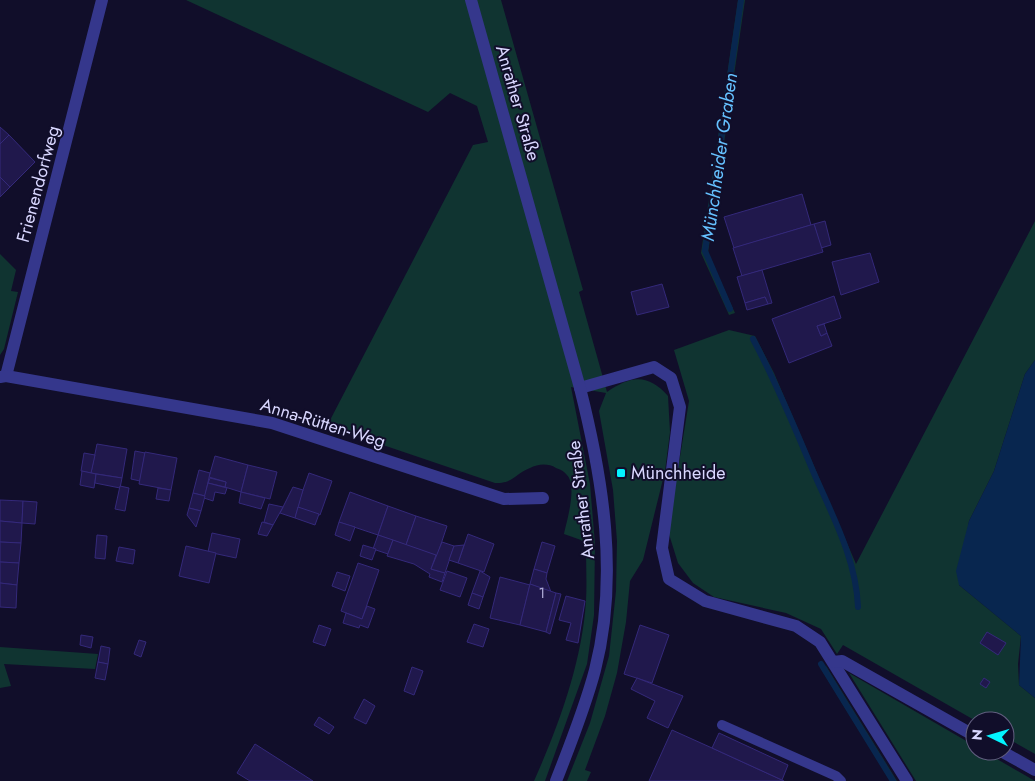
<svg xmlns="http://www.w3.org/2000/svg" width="1035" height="781" font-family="Jost,sans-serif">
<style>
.green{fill:#103431}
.water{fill:#08264f}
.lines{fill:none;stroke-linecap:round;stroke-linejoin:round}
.stream{stroke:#08264f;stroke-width:6}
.building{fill:#20184c;stroke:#34297a}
.service{stroke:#35378c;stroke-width:10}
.minor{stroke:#35378c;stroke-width:12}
.tertiary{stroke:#35378c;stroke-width:12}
.poi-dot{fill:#03f4ff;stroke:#110e2a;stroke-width:2}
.labels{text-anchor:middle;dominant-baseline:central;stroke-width:4;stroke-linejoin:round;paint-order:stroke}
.number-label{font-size:15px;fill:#aba7d2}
.street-label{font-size:18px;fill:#d9d7ff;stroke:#110e2a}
.poi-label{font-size:18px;fill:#d9d7ff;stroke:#110e2a;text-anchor:start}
.water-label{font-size:19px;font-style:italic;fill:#65c1ff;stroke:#110e2a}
</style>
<rect width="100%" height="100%" fill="#110e2a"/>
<g class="green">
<path d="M186,0H501L583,290L579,292L607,392C631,376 647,373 668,396L670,432L665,471L643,560L630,581L626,622L617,673L605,716L585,770L591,772L587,781H567L590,723L609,656L616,591L617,541L613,490L599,411L606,393L571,387L590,484L595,544L594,615L587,664L545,781H534C559,725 582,662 586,601C587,583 586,565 586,547L581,540L564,534C567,520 578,484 566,474C564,471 559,469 556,468C548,463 538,464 530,468C514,474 515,483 495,483L327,426L473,145L488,142L477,106L450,93L428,112Z"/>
<path d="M738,0H745L708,253L735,313L729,315L701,253Z"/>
<path d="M1035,221V360L1025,374L994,471L969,521L959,585L1021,636L1018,664L1019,685L1035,698V754L1005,737V721H976L843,645L837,654L821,629L786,613L714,597L693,583L678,563L668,531L689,401L674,350L729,330L755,336L774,373L856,564Z"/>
<path d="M0,254L16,270L11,291L18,292L4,349L0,355Z"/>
<path d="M0,647L98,654L95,669L4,664L11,686L0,688Z"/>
<path d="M826,666L897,781H890L821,669Z"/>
<path d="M849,673L975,746V751H983L1035,781H916Z"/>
</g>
<path class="water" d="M1035,360V698L1019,685L1021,636L959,585L956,571L969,521L994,471L1025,374Z"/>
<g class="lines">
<g class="stream">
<path d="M730,309L705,251L741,0"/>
<path d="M753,339C776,382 794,426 813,471C832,515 856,558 858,607"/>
<path d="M821,664L893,781"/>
</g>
</g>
<g class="building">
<path d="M0,127L9,135L0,144Z"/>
<path d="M9,135L35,162L10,187L0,177V144Z"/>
<path d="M0,177L10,187L0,197Z"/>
<path d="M802,194L811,225L734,248L724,217Z"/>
<path d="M825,221L831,245L821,248L814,224Z"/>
<path d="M814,224L823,252L742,276L733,248Z"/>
<path d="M870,253L879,282L841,295L832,262Z"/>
<path d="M762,270L772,303L768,304L765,297L745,303L737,277Z"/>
<path d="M662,284L669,307L637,315L631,292Z"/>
<path d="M834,296L841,318L817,326L821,336L827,333L832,346L789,363L772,319Z"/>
<path d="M765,297L768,304L747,310L745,303Z"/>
<path d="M824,324L827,333L821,336L817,326Z"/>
<path d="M97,444L127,449L122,478L91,473Z"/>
<path d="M135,451L145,453L140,481L131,479Z"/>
<path d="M145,452L177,458L171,490L139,484Z"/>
<path d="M84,453L95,455L91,473L81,471Z"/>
<path d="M215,456L248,465L241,492L225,487L226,482L209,477Z"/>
<path d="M248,465L277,472L270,499L241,492Z"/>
<path d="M199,470L210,473L205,496L193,493Z"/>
<path d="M82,471L96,474L94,488L80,485Z"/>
<path d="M309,473L332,481L320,515L297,507Z"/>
<path d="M96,474L122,478L120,488L95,483Z"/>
<path d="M210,478L226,482L225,487L208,483Z"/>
<path d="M208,483L227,488L225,494L215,492L213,501L204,498Z"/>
<path d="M120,486L129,488L125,511L115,509Z"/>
<path d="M293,487L303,490L295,518L280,513Z"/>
<path d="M158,488L171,490L169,501L156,499Z"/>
<path d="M241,492L265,498L261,509L239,503Z"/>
<path d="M350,492L388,506L378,535L339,522Z"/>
<path d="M193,493L205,496L201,511L189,508Z"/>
<path d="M0,500L23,501L22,523L0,521Z"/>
<path d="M23,501L37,502L35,524L22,523Z"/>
<path d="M269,504L283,507L273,525L264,522Z"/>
<path d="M388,506L416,516L406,545L378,535Z"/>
<path d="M298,507L319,514L315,525L295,518Z"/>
<path d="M189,508L201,511L196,527L187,515Z"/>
<path d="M416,516L447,526L437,556L406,545Z"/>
<path d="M0,521L22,523L21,543L0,542Z"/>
<path d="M262,522L273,525L267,536L258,534Z"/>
<path d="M339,522L355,527L350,541L335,535Z"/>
<path d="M212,533L240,539L236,558L208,552Z"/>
<path d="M468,534L494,544L484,572L458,563Z"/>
<path d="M97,535L107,536L105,559L95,558Z"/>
<path d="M378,535L393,540L388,554L373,549Z"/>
<path d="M393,540L436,555L431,569L445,573L442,582L429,577L430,574L414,564L387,556Z"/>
<path d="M0,542L21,543L19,563L0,562Z"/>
<path d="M442,542L454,546L445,573L431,569Z"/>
<path d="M542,542L555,546L547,573L534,569Z"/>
<path d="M363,545L376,549L372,560L360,556Z"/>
<path d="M464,545L458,563L449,560L454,546Z"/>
<path d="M186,546L216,553L209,583L179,576Z"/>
<path d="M119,547L135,550L133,564L116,561Z"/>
<path d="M0,562L19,563L17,585L0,583Z"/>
<path d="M358,563L379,570L362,619L341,611Z"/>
<path d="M534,569L547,573L546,579L551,592L530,584Z"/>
<path d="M447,571L467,578L460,597L440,590Z"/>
<path d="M480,571L490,577L483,597L472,593Z"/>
<path d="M337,572L350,576L345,591L332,586Z"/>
<path d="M500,577L530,585L520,625L490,618Z"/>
<path d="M0,583L17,585L16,608L0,607Z"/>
<path d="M530,584L556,593L546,632L520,625Z"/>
<path d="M472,593L483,597L479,609L468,605Z"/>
<path d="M556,593L561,594L550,634L546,632Z"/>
<path d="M566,596L585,601L578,643L566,640L571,623L559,620Z"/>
<path d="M367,606L375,609L368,628L360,625L359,628L343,623L346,613L362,619Z"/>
<path d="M474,624L489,629L483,647L467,642Z"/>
<path d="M319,625L331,629L325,646L313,642Z"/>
<path d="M640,625L669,635L652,683L624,674Z"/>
<path d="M987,632L1006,643L998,655L980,643Z"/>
<path d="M81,635L93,637L91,648L80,645Z"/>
<path d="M139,640L146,642L141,657L134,654Z"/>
<path d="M101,646L110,648L108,664L98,662Z"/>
<path d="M98,662L108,664L105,680L95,678Z"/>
<path d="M412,667L423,671L414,695L404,691Z"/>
<path d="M637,678L683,696L668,728L647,718L655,701L631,689Z"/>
<path d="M984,678L990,682L986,688L980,684Z"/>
<path d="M364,699L375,706L366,724L354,718Z"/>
<path d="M319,717L334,727L329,734L314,725Z"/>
<path d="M672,730L712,748L784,781H649Z"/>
<path d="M719,733L788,765L782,780L712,748Z"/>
<path d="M255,744L313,781H250L237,773Z"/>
</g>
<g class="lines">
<path class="service" d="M722,725L836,776L841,781"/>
<g class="minor">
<path d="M6,376L102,0"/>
<path d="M0,377L6,376L272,423L504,499L543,498"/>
<path d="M580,388L654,367L671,378L680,407L662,548L669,579L705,601L796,626L820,642L907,781"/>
<path d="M833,662L842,661L975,736"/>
<path d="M1001,751L1035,770"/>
</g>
<path class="tertiary" d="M471,0L580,388C603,479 619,577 595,670C585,708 570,745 556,781"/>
</g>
<rect class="poi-dot" x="616" y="468" width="10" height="10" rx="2.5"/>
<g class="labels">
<g class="number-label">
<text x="542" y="593">1</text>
</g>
<g class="street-label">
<text transform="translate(518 103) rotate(74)">Anrather Straße</text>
<text transform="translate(38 184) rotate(-75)">Frienendorfweg</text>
<text transform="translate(323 423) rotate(17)">Anna-Rütten-Weg</text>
<text transform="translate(581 500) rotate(-97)">Anrather Straße</text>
</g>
<g class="poi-label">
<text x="631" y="473">Münchheide</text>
</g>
<g class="water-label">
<text transform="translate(719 157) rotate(-82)">Münchheider Graben</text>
</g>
</g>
<g transform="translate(990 736) rotate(275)"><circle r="24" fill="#110e2a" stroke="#615e7f"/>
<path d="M0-4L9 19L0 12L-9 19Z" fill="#03f4ff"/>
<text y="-8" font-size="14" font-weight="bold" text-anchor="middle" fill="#d9d7ff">N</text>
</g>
</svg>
